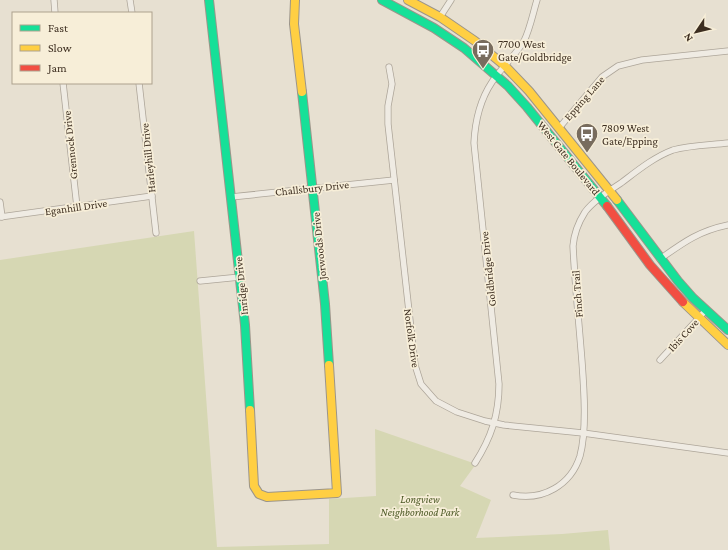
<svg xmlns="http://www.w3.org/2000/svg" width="728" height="550" font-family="'Crimson Pro',serif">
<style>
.green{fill:#d6d7b3}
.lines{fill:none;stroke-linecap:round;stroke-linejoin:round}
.street-casing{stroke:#ada599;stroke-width:7}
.fast-casing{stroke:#9c958a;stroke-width:10}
.slow-casing{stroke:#9c958a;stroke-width:10}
.jam-casing{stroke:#9c958a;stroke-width:10}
.street{stroke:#efebe3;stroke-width:5.5}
.fast{stroke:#16e098;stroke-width:8}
.slow{stroke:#ffcf43;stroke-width:8}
.jam{stroke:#f24e42;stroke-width:8}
.labels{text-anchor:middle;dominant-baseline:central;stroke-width:3.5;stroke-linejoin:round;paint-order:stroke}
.poi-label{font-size:11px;fill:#3d2e20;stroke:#f7eed8;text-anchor:start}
.street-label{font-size:11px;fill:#3d2e20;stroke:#f7eed8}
.park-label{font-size:11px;font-style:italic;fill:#4d5a26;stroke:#f7eed8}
</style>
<rect width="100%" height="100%" fill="#e7e0d1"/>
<path class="green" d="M194,231L217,547L329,544V499L376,496L375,429L476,464L460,486L491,500L476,538L562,534L608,530L610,550H0V260Z"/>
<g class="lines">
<g class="street-casing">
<g id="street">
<path d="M54,0L55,13"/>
<path d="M130,0L132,13"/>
<path d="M440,17L451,0"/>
<path d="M389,67L392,84L388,106V124L415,365L421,384L436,401L457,412L485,421L504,425L583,433L728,453"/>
<path d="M63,83L77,207"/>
<path d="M139,83L156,233"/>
<path d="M559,128L602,77L618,66L642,60L728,51"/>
<path d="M231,197L394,180"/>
<path d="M0,202L2,217"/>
<path d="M0,217L152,196"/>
<path d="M660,259C684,242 699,231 728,225"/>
<path d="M200,281L240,277"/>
<path d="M660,360L706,310"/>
<path d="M475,463C491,438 499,415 499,384L474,143C475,122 480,100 492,82C501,68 515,56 524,41C530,29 533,13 537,0"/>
<path d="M513,495C543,501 571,485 580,456C587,430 584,389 582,362C579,323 575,285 573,246C574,234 578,223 585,212C594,200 609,191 621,183C637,171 654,157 673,150C690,145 710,145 728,143"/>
</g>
</g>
<g class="fast-casing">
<g id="fast">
<path d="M209,0L245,325L250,410"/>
<path d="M382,0L434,28L464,48L508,86L527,107L607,206"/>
<path d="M302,92L325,304L329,365"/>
<path d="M617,200L678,281L693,298L728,330"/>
</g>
</g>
<g class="slow-casing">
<g id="slow">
<path d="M295,0L294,24L302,92"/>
<path d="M408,0L440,17L475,41L505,66L529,91L617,200"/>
<path d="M683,302L728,345"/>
<path d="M250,410L254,486L259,494L267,497L337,493L329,365"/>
</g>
</g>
<g class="jam-casing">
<path id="jam" d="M607,206L650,265L683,302"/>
</g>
<use href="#street" class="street"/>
<use href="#fast" class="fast"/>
<use href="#slow" class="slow"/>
<use href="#jam" class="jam"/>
</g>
<defs>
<g id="bus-pin" transform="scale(1.15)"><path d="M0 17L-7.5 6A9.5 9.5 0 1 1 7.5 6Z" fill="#786c5e" stroke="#f7eed8"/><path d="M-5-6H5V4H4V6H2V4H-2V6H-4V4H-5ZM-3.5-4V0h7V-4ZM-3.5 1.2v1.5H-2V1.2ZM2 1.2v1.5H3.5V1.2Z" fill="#fff"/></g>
</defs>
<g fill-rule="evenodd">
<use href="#bus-pin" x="483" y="50"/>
<use href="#bus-pin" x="587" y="134"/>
</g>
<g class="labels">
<g class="poi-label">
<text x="498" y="44">7700 West<tspan x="498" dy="13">Gate/Goldbridge</tspan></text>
<text x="602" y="128">7809 West<tspan x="602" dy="13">Gate/Epping</tspan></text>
</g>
<g class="street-label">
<text transform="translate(584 98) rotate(-49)">Epping Lane</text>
<text transform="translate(70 145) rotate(-96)">Grennock Drive</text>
<text transform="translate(148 158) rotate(-96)">Harleyhill Drive</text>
<text transform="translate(569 158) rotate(51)">West Gate Boulevard</text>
<text transform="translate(312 188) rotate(-6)">Challsbury Drive</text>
<text transform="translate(76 207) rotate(-8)">Eganhill Drive</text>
<text transform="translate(319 246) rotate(-96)">Jorwoods Drive</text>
<text transform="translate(488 269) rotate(-96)">Goldbridge Drive</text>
<text transform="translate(241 286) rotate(-96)">Inridge Drive</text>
<text transform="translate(577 294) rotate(-94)">Finch Trail</text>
<text transform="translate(683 335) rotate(-48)">Ibis Cove</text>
<text transform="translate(412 338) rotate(82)">Norfolk Drive</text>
</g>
<g class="park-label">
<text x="420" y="499">Longview<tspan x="420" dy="13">Neighborhood Park</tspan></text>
</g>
</g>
<rect x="12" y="12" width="140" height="72" fill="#f7eed8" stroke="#ada18e"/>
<rect x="20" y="25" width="20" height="6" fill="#16e098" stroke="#ada18e"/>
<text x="48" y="32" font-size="12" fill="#3d2e20">Fast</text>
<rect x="20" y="45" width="20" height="6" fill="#ffcf43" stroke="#ada18e"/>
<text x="48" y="52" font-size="12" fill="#3d2e20">Slow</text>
<rect x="20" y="65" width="20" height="6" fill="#f24e42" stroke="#ada18e"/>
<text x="48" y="72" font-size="12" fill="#3d2e20">Jam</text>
<g transform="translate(696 32) rotate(235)" stroke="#f7eed8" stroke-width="3" paint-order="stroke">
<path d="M0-3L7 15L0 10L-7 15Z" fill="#3d2e20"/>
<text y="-6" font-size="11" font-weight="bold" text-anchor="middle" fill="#3d2e20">N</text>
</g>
</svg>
